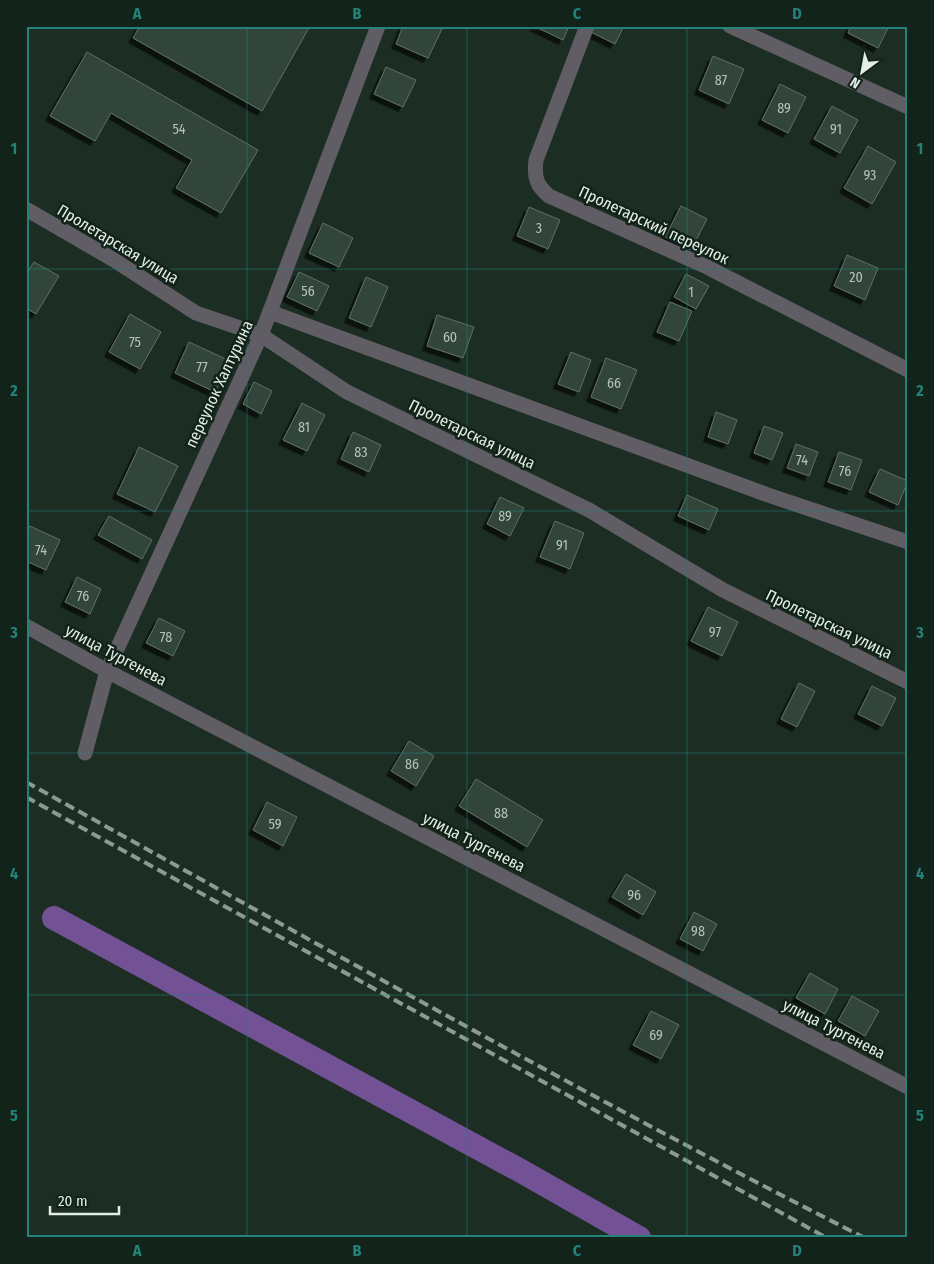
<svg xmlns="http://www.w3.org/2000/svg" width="934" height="1264" font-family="'Fira Sans Condensed',sans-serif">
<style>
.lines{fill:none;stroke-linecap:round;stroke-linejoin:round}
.canal{stroke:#725194;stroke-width:24}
.building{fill:#33443a;stroke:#5e7165;filter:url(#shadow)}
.minor{stroke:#615d65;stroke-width:15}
.rail{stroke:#8c9a91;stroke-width:4;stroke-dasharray:10 5;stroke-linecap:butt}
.grid{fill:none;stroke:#24827a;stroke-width:1;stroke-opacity:0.55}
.labels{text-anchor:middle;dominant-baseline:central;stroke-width:5;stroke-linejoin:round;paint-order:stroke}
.number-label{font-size:14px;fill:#b6c3bb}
.street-label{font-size:16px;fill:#e2ede6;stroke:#122319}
.neatline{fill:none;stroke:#24827a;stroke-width:2}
.grid-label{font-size:16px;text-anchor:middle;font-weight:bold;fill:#24827a}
</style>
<defs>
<filter id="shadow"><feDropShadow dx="-4.5" dy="4.5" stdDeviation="0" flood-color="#0009"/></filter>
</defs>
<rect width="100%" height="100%" fill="#1c2d23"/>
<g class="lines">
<path class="canal" d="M54,918L521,1171L639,1238"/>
</g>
<g class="building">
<path d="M140,26H310L262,111L133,38Z"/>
<path d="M403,26H436L442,29L428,58L396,44Z"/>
<path d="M534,26H569L563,40Z"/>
<path d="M594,26H624L615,44L591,32Z"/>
<path d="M851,26H889L878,48L848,33Z"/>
<path d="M87,52L258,150L221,213L176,188L192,160L111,113L95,141L50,116Z"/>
<path d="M713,56L744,69L729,104L699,90Z"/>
<path d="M386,67L416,80L403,107L374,94Z"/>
<path d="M780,84L806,97L788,133L762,120Z"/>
<path d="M832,106L858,120L840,153L814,139Z"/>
<path d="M868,146L896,162L872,204L844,188Z"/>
<path d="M681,206L707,219L691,250L665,237Z"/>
<path d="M529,207L560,220L548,249L517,236Z"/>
<path d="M323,223L353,238L339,267L309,253Z"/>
<path d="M847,255L878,268L865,300L834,286Z"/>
<path d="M34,262L59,276L36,314L26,308V274Z"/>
<path d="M299,272L329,286L317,311L287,297Z"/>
<path d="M686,274L709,286L696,309L674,297Z"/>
<path d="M366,277L388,287L371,327L349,318Z"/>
<path d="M670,302L692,311L679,341L657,332Z"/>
<path d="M130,314L161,332L140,369L109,352Z"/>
<path d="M437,315L474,327L463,358L427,346Z"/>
<path d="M189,342L230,361L215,392L175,373Z"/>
<path d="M571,352L591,360L579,392L558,384Z"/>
<path d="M606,358L637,370L621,409L591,397Z"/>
<path d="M254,382L272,391L261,414L243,404Z"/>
<path d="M302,403L325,415L307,451L283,440Z"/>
<path d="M716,412L737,420L728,444L708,437Z"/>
<path d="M764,426L783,433L772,460L754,453Z"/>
<path d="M353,432L381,445L369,472L341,459Z"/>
<path d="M796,444L818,452L809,476L787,468Z"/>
<path d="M139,447L178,466L155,512L117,494Z"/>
<path d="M839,452L862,460L851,490L828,482Z"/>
<path d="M880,469L908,481L898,505L869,492Z"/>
<path d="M687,495L718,509L709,530L678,516Z"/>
<path d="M500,497L524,508L510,536L487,524Z"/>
<path d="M109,516L152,540L142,559L98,535Z"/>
<path d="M555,521L584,533L570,569L540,557Z"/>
<path d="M30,526L60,540L46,570L26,561V535Z"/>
<path d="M77,577L101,589L90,614L65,602Z"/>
<path d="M708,607L738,622L722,656L691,641Z"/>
<path d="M159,618L185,631L173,656L146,643Z"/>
<path d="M799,683L815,691L797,727L781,719Z"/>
<path d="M872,686L896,698L882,726L858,714Z"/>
<path d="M409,741L434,756L416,786L391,771Z"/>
<path d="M476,779L543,820L527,847L459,806Z"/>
<path d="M267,802L297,817L283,846L253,830Z"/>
<path d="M626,874L656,892L643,915L612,897Z"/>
<path d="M694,912L717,924L703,951L680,939Z"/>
<path d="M810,973L838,989L825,1014L796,998Z"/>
<path d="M852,996L879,1011L865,1036L838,1021Z"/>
<path d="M651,1011L679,1025L661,1059L633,1045Z"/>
</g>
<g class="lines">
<g class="minor">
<path d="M587,26L536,160C534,177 536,185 549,196L707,267L908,370"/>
<path d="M730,26L908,107"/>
<path d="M26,209L114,260L196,313L261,335L347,392L589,510L723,590L908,682"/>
<path d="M270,312L768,495L908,542"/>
<path d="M26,626L107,671L908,1087"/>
<path d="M85,753L107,671L261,335L378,26"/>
</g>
<g class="rail">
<path d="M26,782C304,936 581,1094 865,1238"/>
<path d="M26,797L827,1238"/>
</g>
</g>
<path class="grid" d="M247,26V1238M467,26V1238M687,26V1238M26,269H908M26,511H908M26,753H908M26,995H908"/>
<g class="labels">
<g class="number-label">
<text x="721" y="80">87</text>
<text x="784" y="108">89</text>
<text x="179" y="129">54</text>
<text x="836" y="129">91</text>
<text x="870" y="175">93</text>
<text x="539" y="228">3</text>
<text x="856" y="277">20</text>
<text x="308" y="291">56</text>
<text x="691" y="292">1</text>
<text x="450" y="337">60</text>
<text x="135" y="342">75</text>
<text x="202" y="367">77</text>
<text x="614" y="383">66</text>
<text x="304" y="427">81</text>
<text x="361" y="452">83</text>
<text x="802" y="460">74</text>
<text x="845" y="471">76</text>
<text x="505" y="516">89</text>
<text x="562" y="545">91</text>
<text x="41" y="550">74</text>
<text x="83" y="596">76</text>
<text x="715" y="632">97</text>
<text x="166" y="637">78</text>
<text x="412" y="764">86</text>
<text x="501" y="813">88</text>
<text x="275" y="824">59</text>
<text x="634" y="895">96</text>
<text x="698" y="931">98</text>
<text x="656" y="1035">69</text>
</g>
<g class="street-label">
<text transform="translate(654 225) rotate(25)">Пролетарский переулок</text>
<text transform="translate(118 244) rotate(31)">Пролетарская улица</text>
<text transform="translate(219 384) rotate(-65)">переулок Халтурина</text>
<text transform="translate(472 434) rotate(26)">Пролетарская улица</text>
<text transform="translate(829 624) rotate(26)">Пролетарская улица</text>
<text transform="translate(116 655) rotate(28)">улица Тургенева</text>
<text transform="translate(474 842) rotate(27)">улица Тургенева</text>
<text transform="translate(834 1029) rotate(27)">улица Тургенева</text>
</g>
</g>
<rect width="934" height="1264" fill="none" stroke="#122319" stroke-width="55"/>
<g transform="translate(862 72) rotate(212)" stroke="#122319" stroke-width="4" paint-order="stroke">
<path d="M0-4L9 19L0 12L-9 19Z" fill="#e2ede6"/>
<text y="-8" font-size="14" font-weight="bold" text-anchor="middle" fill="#e2ede6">N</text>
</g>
<path d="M50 1206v8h69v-8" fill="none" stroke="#e2ede6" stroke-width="2.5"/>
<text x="58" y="1206" font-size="15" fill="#e2ede6" stroke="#122319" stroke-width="4" paint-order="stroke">20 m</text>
<rect x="28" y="28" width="878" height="1208" class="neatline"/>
<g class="grid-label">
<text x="137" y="19">A</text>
<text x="357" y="19">B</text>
<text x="577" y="19">C</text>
<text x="797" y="19">D</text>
<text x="14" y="154">1</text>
<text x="920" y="154">1</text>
<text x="14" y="396">2</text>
<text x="920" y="396">2</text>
<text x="14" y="638">3</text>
<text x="920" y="638">3</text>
<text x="14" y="879">4</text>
<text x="920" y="879">4</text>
<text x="14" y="1121">5</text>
<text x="920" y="1121">5</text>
<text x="137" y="1256">A</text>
<text x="357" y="1256">B</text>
<text x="577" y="1256">C</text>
<text x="797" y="1256">D</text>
</g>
</svg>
